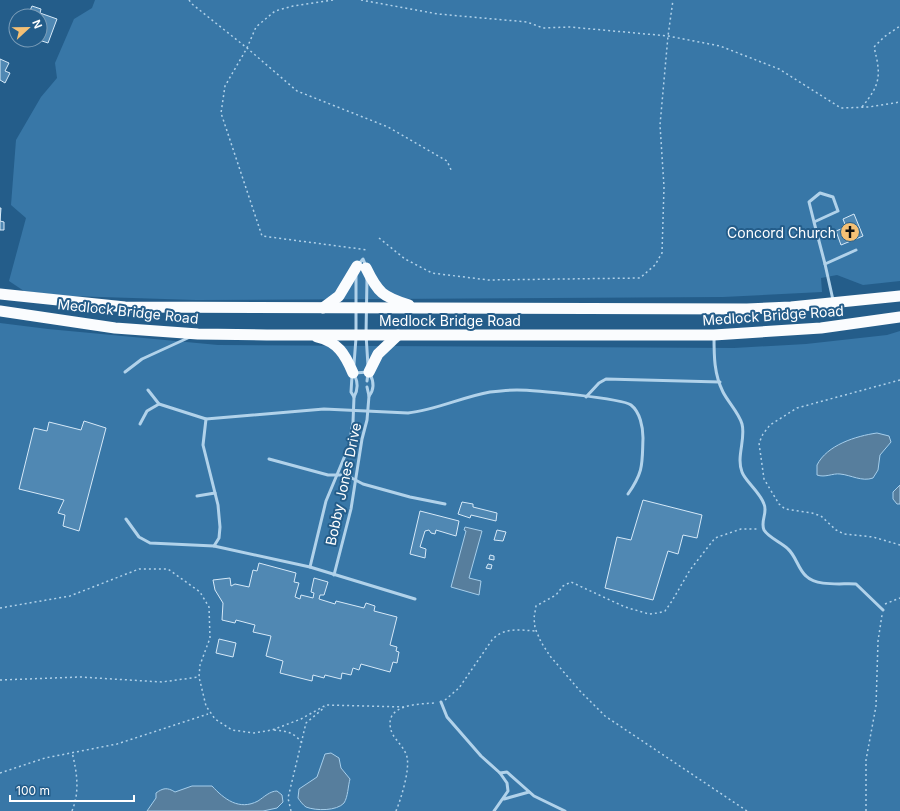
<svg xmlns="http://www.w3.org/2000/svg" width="900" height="811" font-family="Inter,sans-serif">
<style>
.green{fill:#3877a7}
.water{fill:#577e9d;stroke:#a6ceeb}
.building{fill:#5088b3;stroke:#d6e9f8}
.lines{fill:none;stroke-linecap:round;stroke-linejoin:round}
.path{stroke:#b1d2ea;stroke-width:1.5;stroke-dasharray:2 3;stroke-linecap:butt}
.service{stroke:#b1d2ea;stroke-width:3}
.trunk{stroke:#fafcfe;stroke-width:11}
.labels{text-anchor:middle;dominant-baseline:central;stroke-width:4;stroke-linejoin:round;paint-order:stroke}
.poi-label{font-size:14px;fill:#fff;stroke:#245d8a;text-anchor:end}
.street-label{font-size:14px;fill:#fff;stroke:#245d8a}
</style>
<rect width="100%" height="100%" fill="#245d8a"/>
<g class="green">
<path d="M95,0H900V281L863,285L837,275L821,278L822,292L723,297L196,300L69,296L24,291L9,281L26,218L11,205L16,140L41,97L57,78L55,63L74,19L92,8Z"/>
<path d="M0,323L48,329L218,345L734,348L806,344L887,335L900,331V811H0Z"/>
</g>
<g class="water">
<path d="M877,433L889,436L891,442L880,455L878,470L873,478C862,482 851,475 840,474C833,473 825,478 817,475V465C827,445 856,436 877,433Z"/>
<path d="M900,485V504H897L893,499V492Z"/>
<path d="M465,527L482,531L469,578L481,581L479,595L451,587L466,531L464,530Z"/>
<path d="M331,753L339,758L341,768L350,779C348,786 348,797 344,803C337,811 316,811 306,807C303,805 300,801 298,798L299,789L317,777L325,754Z"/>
<path d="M192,786H212C224,799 239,811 258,801C264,797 270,791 277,791L282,795L283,802L277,808L263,811H147L156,798V793C163,788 167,787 175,792Z"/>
</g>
<g class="building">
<path d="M32,6L41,9L40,13L57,19L48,43L39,40L40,16L28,15Z"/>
<path d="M0,59L9,63L5,71L10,73L5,83L0,80Z"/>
<path d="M0,208H1L0,221L4,222V230H0Z"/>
<path d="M854,214L863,236L841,245L836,231L846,227L843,219Z"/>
<path d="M84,421L106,428L79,531L63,526L65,515L58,513L64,500L19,489L34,428L47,431L49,422L81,430Z"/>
<path d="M643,500L702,515L697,538L683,535L678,554L668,551L653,600L605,588L617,537L631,540Z"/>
<path d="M462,502L473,504V507L497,513L496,521L471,515L470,518L458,514Z"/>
<path d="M420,511L459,521L456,536L436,530L435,534L431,533L429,530L425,531L420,547L426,549L425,558L410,554Z"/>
<path d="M497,530L506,532L503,541L494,540Z"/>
<path d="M490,555L494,556V560L489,559Z"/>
<path d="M259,563L296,573L294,582L299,583L295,597L300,599L301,595L313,598L314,593L311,592L314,578L328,582L324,595H320L319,599L335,604L336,601L364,608L366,603L375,606L374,611L397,617L390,645L397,647L396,651L399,652L397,663L393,662L390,672L361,664L359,670L353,668L351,675L342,673L341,679L325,675L324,678L313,675L312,681L280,673L283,661L266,656L271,636L253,632L255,625L236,620L235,623L222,620L223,603L215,590L213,580L230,578L231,586L235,584L249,587L253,570L257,571Z"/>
<path d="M488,564L492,565L491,569L486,568Z"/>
<path d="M219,639L236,643L233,657L216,653Z"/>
</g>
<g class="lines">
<g class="path">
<path d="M189,0L192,4L247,48L297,91L388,127L447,161L452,172"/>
<path d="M333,0L293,6L275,11L256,27L247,48L225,86L221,113L262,236L368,250"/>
<path d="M361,0L438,14L527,22L543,28L570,27L668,36L720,46L779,69L841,108L869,107L900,102"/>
<path d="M862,107C881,84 881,75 874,47L884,37L900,26"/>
<path d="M379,238L405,259L432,273L488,280L640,278L655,265L662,253L664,187L660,125L668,36L673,0"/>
<path d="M900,380L797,408L770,425L763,434L759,443L764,479L779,504L785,509L812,513L821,516L836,530L844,534L873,537L900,545"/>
<path d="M885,604L900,598"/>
<path d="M0,608L70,596L139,569H168L200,592L209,607L210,638L200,665L199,677L206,706L215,719L232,730L254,733L272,730L301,719L326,705L404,707"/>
<path d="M0,680L80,677L162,682L199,677"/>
<path d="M445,700L459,688L492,640C504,627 519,630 536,631"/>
<path d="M274,730C286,731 294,732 302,743"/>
<path d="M0,773L45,758L117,744L208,714"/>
<path d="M72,811C80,791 77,773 72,752"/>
<path d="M291,811L288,798L306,723L325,707"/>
<path d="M396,811C401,799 410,770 407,757C405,748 396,741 392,733C381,704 418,704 436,703"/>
<path d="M747,811L605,716L580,691L550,656L541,642L535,628L534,618L536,606L556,595L563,586L571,582L625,607L649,614L658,613L665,611L672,601L690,570L715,538L741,529H758"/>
<path d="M866,811V760L876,706L878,641L882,615"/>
</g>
<g class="service">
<path d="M814,222L809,202L820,193L833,197L838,211L814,222L825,264"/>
<path d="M358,265L363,259L366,266"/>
<path d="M356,276V332"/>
<path d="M367,279L366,334L368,366"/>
<path d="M833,300L825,264L856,250"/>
<path d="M714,336C714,356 714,374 723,392C728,402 739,413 742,424C746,439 736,457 742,472C745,481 760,492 764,504C768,513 760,521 764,530C769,538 781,542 788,549C796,556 798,569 806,576C817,587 842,583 856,584L883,610"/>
<path d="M354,364L356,338"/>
<path d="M125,372L142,359L190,337"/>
<path d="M355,373L368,372"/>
<path d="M352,376L351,392L354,397"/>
<path d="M367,381L368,373"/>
<path d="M148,390L159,404L206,419L324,409L408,413C436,410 462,397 490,392C499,391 508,390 517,390C532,390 622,398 631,405C640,412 643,427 643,438C642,464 644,471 628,494"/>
<path d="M369,396C374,390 374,382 370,374"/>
<path d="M586,397L599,383L606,379L720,382"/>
<path d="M206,419L203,445L218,505L220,527L219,538L214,546"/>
<path d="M140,424L147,411L159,404"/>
<path d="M269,459L328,475H346L363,484L410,497L445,504"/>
<path d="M197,496L215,493"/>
<path d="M126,519L139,537L150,543L214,546L310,567L415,599"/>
<path d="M310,567L326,501L349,446L353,422L354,397C358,390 358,383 355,376"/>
<path d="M334,575L351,509L362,439L367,420L369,396L367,387"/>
<path d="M441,702L447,717L481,756L500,773"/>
<path d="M504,799L529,792"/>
<path d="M494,811L508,791L507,783L500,773L507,772L534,796L565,811"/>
</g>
<g class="trunk">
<path d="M366,268C378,293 383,297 409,305"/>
<path d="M0,294L125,307L747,309L791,307L900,296"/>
<path d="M323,308L339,296L357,266"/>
<path d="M0,311L115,328L198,334L267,335H714L821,328L900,317"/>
<path d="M317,337C338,342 345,354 353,373"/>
<path d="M369,372L378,354L398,335"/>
</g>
</g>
<defs>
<g id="church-disc" transform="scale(1)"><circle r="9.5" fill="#f4c075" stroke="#245d8a"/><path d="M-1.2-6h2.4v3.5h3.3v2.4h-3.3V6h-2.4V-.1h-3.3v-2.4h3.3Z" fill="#111"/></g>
</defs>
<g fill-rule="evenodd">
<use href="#church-disc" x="850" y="232"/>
</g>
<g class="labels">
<g class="poi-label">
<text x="836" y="232">Concord Church</text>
</g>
<g class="street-label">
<text transform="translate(128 311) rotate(6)">Medlock Bridge Road</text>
<text transform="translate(773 315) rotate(-4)">Medlock Bridge Road</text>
<text x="450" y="320">Medlock Bridge Road</text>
<text transform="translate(343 484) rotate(-78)">Bobby Jones Drive</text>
</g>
</g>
<g transform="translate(28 28) rotate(68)"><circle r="19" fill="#245d8a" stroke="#7c9eb9"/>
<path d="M0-3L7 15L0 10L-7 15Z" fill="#f4c075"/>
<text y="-6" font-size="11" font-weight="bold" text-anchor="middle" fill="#ffffff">N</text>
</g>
<path d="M10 795v6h124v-6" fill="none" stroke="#ffffff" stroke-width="2"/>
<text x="16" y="795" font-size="12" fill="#ffffff" stroke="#245d8a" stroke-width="3" paint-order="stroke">100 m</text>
</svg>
